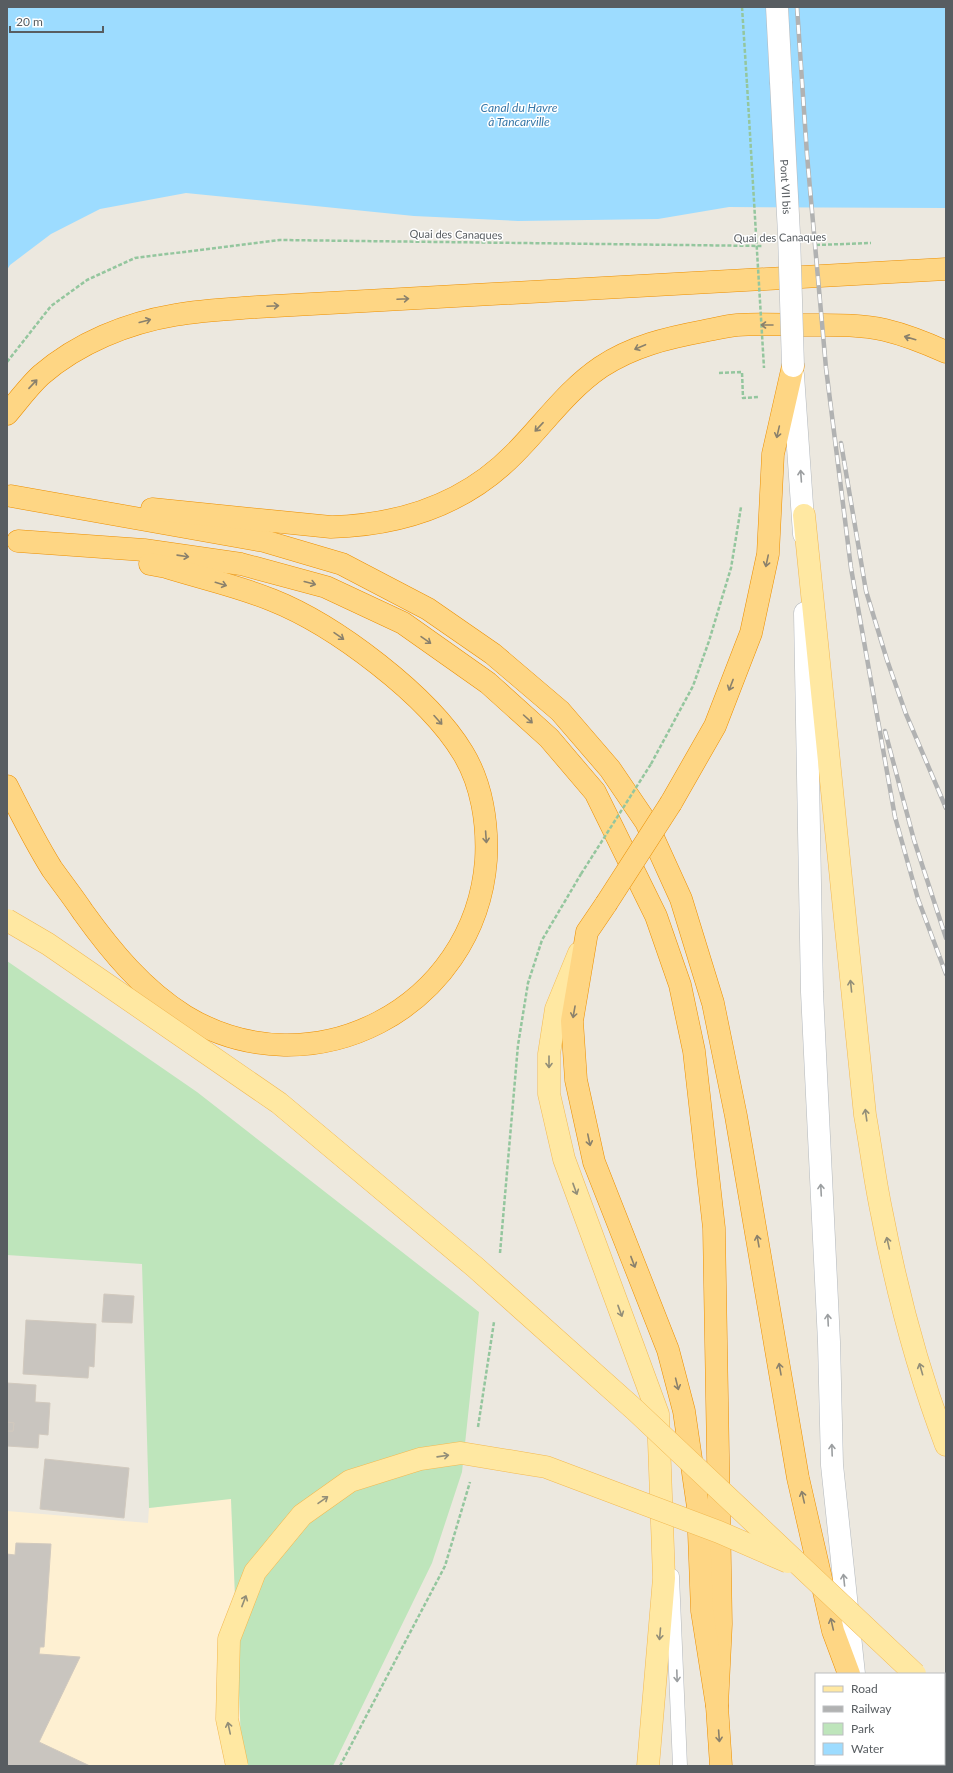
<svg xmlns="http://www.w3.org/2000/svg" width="953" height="1773" font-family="Lato,sans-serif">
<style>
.commercial{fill:#fef0d2}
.green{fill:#bee5bb}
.water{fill:#9ddcff}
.building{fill:#c9c5bf;stroke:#d1c9be}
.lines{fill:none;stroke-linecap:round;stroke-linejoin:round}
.lane-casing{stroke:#b3b7bb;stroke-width:15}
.secondary-casing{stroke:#b3b8bd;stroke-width:23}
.primary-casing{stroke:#f3b951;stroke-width:23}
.highway-casing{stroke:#ec8f00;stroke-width:23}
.path{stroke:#94c69e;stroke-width:2.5;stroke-dasharray:4 2;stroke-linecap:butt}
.lane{stroke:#fff;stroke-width:14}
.secondary{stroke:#fff;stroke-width:22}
.primary{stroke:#ffe8a2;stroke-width:22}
.highway{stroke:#fed684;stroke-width:22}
.rail-casing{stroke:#b1b2b2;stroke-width:4.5}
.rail{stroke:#fff;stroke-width:3;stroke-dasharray:9;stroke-linecap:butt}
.secondary-bridge-casing{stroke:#b3b8bd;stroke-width:23;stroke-linecap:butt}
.primary-bridge-casing{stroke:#f3b951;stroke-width:23;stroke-linecap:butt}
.highway-bridge-casing{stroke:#ec8f00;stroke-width:23;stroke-linecap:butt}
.path-bridge{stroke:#94c69e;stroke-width:2.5;stroke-dasharray:4 2;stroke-linecap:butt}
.secondary-bridge{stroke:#fff;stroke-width:22}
.primary-bridge{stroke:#ffe8a2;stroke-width:22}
.highway-bridge{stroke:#fed684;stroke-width:22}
.oneway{stroke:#8a816c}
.oneway2{stroke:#9b9ea0}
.oneway3{stroke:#928e78}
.labels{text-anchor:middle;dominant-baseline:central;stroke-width:3;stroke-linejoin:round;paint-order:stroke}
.street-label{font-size:11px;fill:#585d61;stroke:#fff}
.water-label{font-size:12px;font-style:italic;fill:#3778a9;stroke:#fff}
</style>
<rect width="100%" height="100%" fill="#ece8df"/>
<path class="commercial" d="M231,1498L242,1766H7V1511L148,1523L149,1508Z"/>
<path class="green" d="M7,961L197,1092L479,1312L462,1472L432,1563L333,1766H242L231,1499L149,1508L142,1264L7,1255Z"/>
<path class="water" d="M7,7H946V208L729,207L658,219L518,221L414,216L186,193L100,209L51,234L10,265L7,270Z"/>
<g class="building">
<path d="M104,1294L134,1296L132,1323L102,1322Z"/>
<path d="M26,1320L96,1324L94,1367L89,1366L88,1378L23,1374Z"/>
<path d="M7,1383L36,1385L35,1402L50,1403L48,1435L39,1434L38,1448L7,1446V1431H13L14,1423L7,1422Z"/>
<path d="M7,1422L14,1423L13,1431H7Z"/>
<path d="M45,1459L129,1468L124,1518L40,1509Z"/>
<path d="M16,1543L51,1544L44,1647H40L39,1654L80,1657L39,1742L90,1766H7V1554L15,1555Z"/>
</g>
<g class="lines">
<g class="lane-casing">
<path id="lane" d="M672,1576L680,1766"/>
</g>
<g class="secondary-casing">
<g id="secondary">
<path d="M777,7L781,82"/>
<path d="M793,375L804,534"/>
<path d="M805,613L812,992L829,1342L832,1465L854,1674"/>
</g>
</g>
<g class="primary-casing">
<g id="primary">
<path d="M804,515L865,1115C871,1148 875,1182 882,1214C897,1292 918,1371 946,1445"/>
<path d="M579,953L556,1009L549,1054V1094L564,1159L658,1414L664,1578L648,1766"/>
<path d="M944,1701L946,1703"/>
</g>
</g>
<g class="highway-casing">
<g id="highway">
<path d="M7,414C18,401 29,386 41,375C78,343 127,323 175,315C202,310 230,309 257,307L946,269"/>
<path d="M11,496L264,541L342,564L428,609L493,654L560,711L610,769L646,822L681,899L713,1003L736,1116L798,1478L833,1631L849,1674"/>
<path d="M152,509L331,527C401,525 464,505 514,454C543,425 567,390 601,367C633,346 667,338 704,331C715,329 726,326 737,325C760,323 784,325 806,325C832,325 859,324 885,330C906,335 926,343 946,352"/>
<path d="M18,541L144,550L241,564L326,587L403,623L488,683L549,738L595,792L656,916L680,985L694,1051L714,1228L721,1624L717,1706"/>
<path d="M7,786C21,814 35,842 52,869C62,883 73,897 83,912C111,951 143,990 185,1016C312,1093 475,1008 486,860C488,824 482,784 463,753C428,695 335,625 272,600C238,586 201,578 166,567L150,564"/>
<path d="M671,803L715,726L751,633L768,554L773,454L793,366"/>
<path d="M606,904L587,932L572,1021L576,1080L594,1162L668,1350L684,1411L698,1507L702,1611L717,1706L721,1766"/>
<path d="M879,1764L880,1766"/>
</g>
</g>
<g class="path">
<path d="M742,7L747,84"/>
<path d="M816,245L871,243"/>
<path d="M7,362L51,306L87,280L135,258L280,240L763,246"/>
<path d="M719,373L742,372L743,398L759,397"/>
<path d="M651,764L693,686L709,641L731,568L741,507"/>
<path d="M500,1253L518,1045L528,983L542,940L581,874"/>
<path d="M478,1427L494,1322"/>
<path d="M340,1766L445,1566L470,1482"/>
</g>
<use href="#lane" class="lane"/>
<use href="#secondary" class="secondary"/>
<use href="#primary" class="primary"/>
<use href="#highway" class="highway"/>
<g class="rail-casing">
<g id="rail">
<path d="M797,7L807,155L826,368L851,568L895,817L918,899L946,974"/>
<path d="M841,443L866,591L887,660L906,714L946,808"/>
<path d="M885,731L914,840L946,938"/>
</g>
</g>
<use href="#rail" class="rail"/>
<g class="secondary-bridge-casing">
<g id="secondary-bridge">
<path id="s1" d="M781,82L789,234L793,366"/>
</g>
</g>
<g class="primary-bridge-casing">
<g id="primary-bridge">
<path d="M7,920L48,944L279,1103L475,1267L635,1410L915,1674"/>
<path d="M237,1766L227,1719L229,1639L255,1572L302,1515L350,1481L420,1459L461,1453L546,1467L719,1532L788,1562"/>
</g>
</g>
<g class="highway-bridge-casing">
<path id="highway-bridge" d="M606,904L671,803"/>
</g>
<g class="path-bridge">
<path d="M747,84L764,368"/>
<path d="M581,874L651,764"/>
</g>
<use href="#secondary-bridge" class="secondary-bridge"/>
<use href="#primary-bridge" class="primary-bridge"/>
<use href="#highway-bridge" class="highway-bridge"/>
</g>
<defs><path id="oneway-shaft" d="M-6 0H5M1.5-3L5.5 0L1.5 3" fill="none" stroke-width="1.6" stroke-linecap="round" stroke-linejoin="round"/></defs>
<g class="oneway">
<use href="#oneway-shaft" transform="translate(403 299) rotate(-3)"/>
<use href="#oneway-shaft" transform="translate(273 306) rotate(-3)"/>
<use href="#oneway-shaft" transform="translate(145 321) rotate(-15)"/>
<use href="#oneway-shaft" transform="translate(767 325) rotate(-180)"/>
<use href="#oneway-shaft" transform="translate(910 338) rotate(-164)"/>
<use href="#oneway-shaft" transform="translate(640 347) rotate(157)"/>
<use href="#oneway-shaft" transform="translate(33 384) rotate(-47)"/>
<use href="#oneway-shaft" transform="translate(539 427) rotate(133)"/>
<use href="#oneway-shaft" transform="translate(778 432) rotate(103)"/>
<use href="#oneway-shaft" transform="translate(183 556) rotate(8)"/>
<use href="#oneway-shaft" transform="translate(767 561) rotate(102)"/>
<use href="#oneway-shaft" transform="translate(310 583) rotate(15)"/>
<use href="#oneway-shaft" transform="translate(221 584) rotate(17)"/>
<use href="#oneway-shaft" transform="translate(339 636) rotate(35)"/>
<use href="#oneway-shaft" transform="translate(426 640) rotate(35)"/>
<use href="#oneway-shaft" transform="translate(731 685) rotate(111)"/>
<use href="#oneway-shaft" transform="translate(528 719) rotate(42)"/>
<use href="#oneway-shaft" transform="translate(438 720) rotate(48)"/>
<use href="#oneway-shaft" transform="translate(486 837) rotate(86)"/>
<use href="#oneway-shaft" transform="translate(574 1012) rotate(100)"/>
<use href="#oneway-shaft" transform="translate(589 1140) rotate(78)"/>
<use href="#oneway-shaft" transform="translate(758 1241) rotate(-100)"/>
<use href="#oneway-shaft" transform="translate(633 1262) rotate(69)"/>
<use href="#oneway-shaft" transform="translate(780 1369) rotate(-100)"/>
<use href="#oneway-shaft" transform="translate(677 1384) rotate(76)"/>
<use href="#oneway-shaft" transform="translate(803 1497) rotate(-103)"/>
<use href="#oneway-shaft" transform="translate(832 1624) rotate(-103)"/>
<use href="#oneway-shaft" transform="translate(719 1736) rotate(86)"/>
</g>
<g class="oneway2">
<use href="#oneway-shaft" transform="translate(801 476) rotate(-94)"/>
<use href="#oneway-shaft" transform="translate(821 1190) rotate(-93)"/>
<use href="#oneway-shaft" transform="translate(828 1320) rotate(-93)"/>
<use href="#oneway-shaft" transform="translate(832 1450) rotate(-92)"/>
<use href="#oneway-shaft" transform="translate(844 1580) rotate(-96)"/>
<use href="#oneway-shaft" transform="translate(677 1676) rotate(88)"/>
</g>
<g class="oneway3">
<use href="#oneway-shaft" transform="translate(851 986) rotate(-96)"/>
<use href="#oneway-shaft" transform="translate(549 1062) rotate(90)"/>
<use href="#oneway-shaft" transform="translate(866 1115) rotate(-98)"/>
<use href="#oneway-shaft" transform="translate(575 1189) rotate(70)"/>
<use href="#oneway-shaft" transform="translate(888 1243) rotate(-103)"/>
<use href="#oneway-shaft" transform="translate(620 1311) rotate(70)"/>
<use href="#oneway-shaft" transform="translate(921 1369) rotate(-106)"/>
<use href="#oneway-shaft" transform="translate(443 1456) rotate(-8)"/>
<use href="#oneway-shaft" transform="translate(323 1500) rotate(-35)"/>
<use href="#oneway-shaft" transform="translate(244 1601) rotate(-69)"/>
<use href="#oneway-shaft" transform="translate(660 1634) rotate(95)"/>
<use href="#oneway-shaft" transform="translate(229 1728) rotate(-102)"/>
</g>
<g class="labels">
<g class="street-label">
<text stroke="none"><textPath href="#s1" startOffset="105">Pont VII bis</textPath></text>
<text transform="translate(456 234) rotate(1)">Quai des Canaques</text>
<text transform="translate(780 237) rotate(-1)">Quai des Canaques</text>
</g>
<g class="water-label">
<text x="519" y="107">Canal du Havre<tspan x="519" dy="14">à Tancarville</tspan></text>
</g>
</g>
<rect width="953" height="1773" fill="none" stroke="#585d61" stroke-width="16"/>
<rect x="815" y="1673" width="130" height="92" fill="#ffffff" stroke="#bcbec0"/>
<rect x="823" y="1686" width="20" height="6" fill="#ffe8a2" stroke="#bcbec0"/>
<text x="851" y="1693" font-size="12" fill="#585d61">Road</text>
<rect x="823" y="1706" width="20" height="6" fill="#b1b2b2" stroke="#bcbec0"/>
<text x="851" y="1713" font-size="12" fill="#585d61">Railway</text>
<rect x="823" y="1723" width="20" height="12" fill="#bee5bb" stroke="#bcbec0"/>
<text x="851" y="1733" font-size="12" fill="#585d61">Park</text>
<rect x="823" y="1743" width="20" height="12" fill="#9ddcff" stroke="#bcbec0"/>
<text x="851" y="1753" font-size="12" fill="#585d61">Water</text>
<path d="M10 26v6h93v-6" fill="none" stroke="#585d61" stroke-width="2"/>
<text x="16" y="26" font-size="12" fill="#585d61" stroke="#ffffff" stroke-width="3" paint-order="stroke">20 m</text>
</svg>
